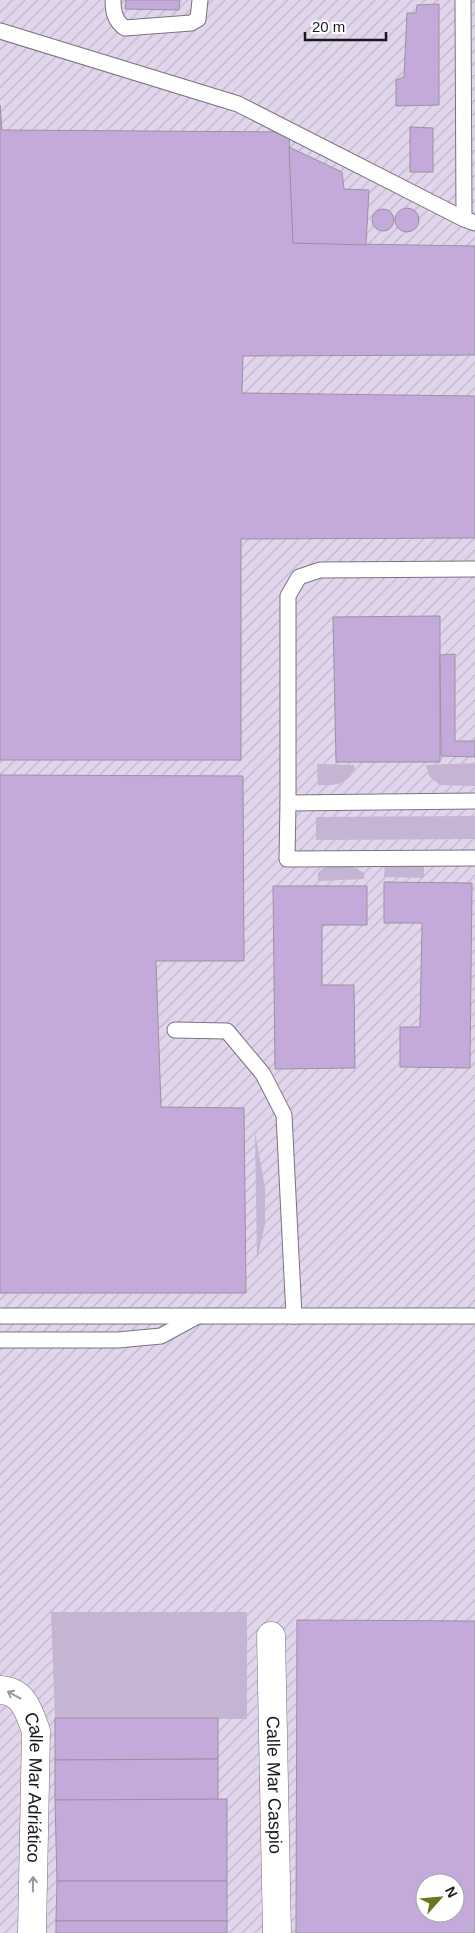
<svg xmlns="http://www.w3.org/2000/svg" width="475" height="1933" font-family="Helvetica,sans-serif">
<style>
.industrial{fill:url(#industrial-furrows);fill-rule:evenodd}
.green{fill:#c5b5d3}
.building{fill:#c4aadb;stroke:#9a92a1;fill-rule:evenodd}
.lines{fill:none;stroke-linecap:round;stroke-linejoin:round}
.lane-casing{stroke:#7a7281;stroke-width:17}
.street-casing{stroke:#7a7281;stroke-width:29}
.lane{stroke:#fff;stroke-width:15}
.street{stroke:#fff;stroke-width:28}
.oneway{stroke:#989799}
.labels{text-anchor:middle;dominant-baseline:central;stroke-width:4;stroke-linejoin:round;paint-order:stroke}
.street-label{font-size:18px;fill:#1a171d;stroke:#fff}
</style>
<defs>
<pattern id="industrial-furrows" width="10" height="10" patternUnits="userSpaceOnUse" patternTransform="scale(1.25)"><rect width="10" height="10" fill="#e1d5ec"/><path d="M-1 1l2-2M0 10L10 0M9 11l2-2" fill="none" stroke="#c0b6ca"/></pattern>
</defs>
<rect width="100%" height="100%" fill="#eae1f2"/>
<path class="industrial" d="M0,0H475V1933H0ZM425,1883H455V1913H425Z"/>
<g class="green">
<path d="M475,763V786L440,785L429,776L426,765Z"/>
<path d="M317,764L354,765L355,769C347,785 334,786 318,785Z"/>
<path d="M475,816V839L316,840V817Z"/>
<path d="M385,864L424,865V878L384,877Z"/>
<path d="M332,866C344,866 354,865 364,873V879L318,881V873L323,868Z"/>
<path d="M255,1132L265,1188V1224L257,1259Z"/>
<path d="M51,1612H247V1719L55,1718Z"/>
</g>
<g class="building">
<path d="M126,0H180L179,10L125,9Z"/>
<path d="M439,4V105L396,106V80L404,77L407,13H416L417,5Z"/>
<path d="M0,105L2,130L289,132L293,243L475,246V355L243,356L242,393L475,396V538L241,539V760H0Z"/>
<path d="M410,127L433,128V172H410Z"/>
<path d="M289,147L342,172L344,189L369,190L366,245L293,243Z"/>
<circle cx="407" cy="220" r="12"/>
<circle cx="383" cy="220" r="11"/>
<path d="M440,616V762H336L333,617Z"/>
<path d="M455,654V741H475V757L441,756L440,655Z"/>
<path d="M0,775L243,776L244,961H156L161,1107L244,1108L246,1293H0Z"/>
<path d="M384,882L472,883L470,1068L400,1067V1027H420L422,923H384Z"/>
<path d="M273,886H367V925H322V985H354L355,1068L275,1069Z"/>
<path d="M297,1620L475,1621V1933H296ZM425,1883H455V1913H425Z"/>
<path d="M55,1718H218V1759L55,1760Z"/>
<path d="M218,1759V1800H55V1760Z"/>
<path d="M227,1799V1881H57L55,1800Z"/>
<path d="M57,1881H227V1921H56Z"/>
<rect x="56" y="1921" width="171" height="12"/>
</g>
<g class="lines">
<g class="lane-casing">
<g id="lane">
<path d="M113,0C113,12 115,21 125,28L191,23L198,19L200,0"/>
<path d="M463,0L464,219"/>
<path d="M0,31L238,104L464,219L475,223"/>
<path d="M475,569L320,570L299,577L288,596V803L475,801"/>
<path d="M288,803L287,859L475,858"/>
<path d="M175,1030L227,1031L263,1074L284,1115L294,1316"/>
<path d="M0,1316H475"/>
<path d="M0,1340H118L161,1336L196,1317"/>
</g>
</g>
<g class="street-casing">
<g id="street">
<path id="s1" d="M271,1636L277,1933"/>
<path id="s2" d="M0,1690C24,1691 29,1712 36,1731L32,1933"/>
</g>
</g>
<use href="#lane" class="lane"/>
<use href="#street" class="street"/>
</g>
<defs><path id="oneway-shaft" d="M-6 0H5M1.5-3L5.5 0L1.5 3" fill="none" stroke-width="1.6" stroke-linecap="round" stroke-linejoin="round" transform="scale(1.25)"/></defs>
<g class="oneway">
<use href="#oneway-shaft" transform="translate(14 1695) rotate(-151)"/>
<use href="#oneway-shaft" transform="translate(33 1884) rotate(-89)"/>
</g>
<g class="labels">
<g class="street-label">
<text stroke="none"><textPath href="#s1" startOffset="149">Calle Mar Caspio</textPath></text>
<text stroke="none"><textPath href="#s2" startOffset="115">Calle Mar Adriático</textPath></text>
</g>
</g>
<g transform="translate(440 1898) rotate(63)"><circle r="24" fill="#ffffff" stroke="#a3a2a5"/>
<path d="M0-4L9 19L0 12L-9 19Z" fill="#6c751e"/>
<text y="-8" font-size="14" font-weight="bold" text-anchor="middle" fill="#1a171d">N</text>
</g>
<path d="M305 32v8h81v-8" fill="none" stroke="#1a171d" stroke-width="2.5"/>
<text x="312" y="32" font-size="15" fill="#1a171d" stroke="#ffffff" stroke-width="4" paint-order="stroke">20 m</text>
</svg>
